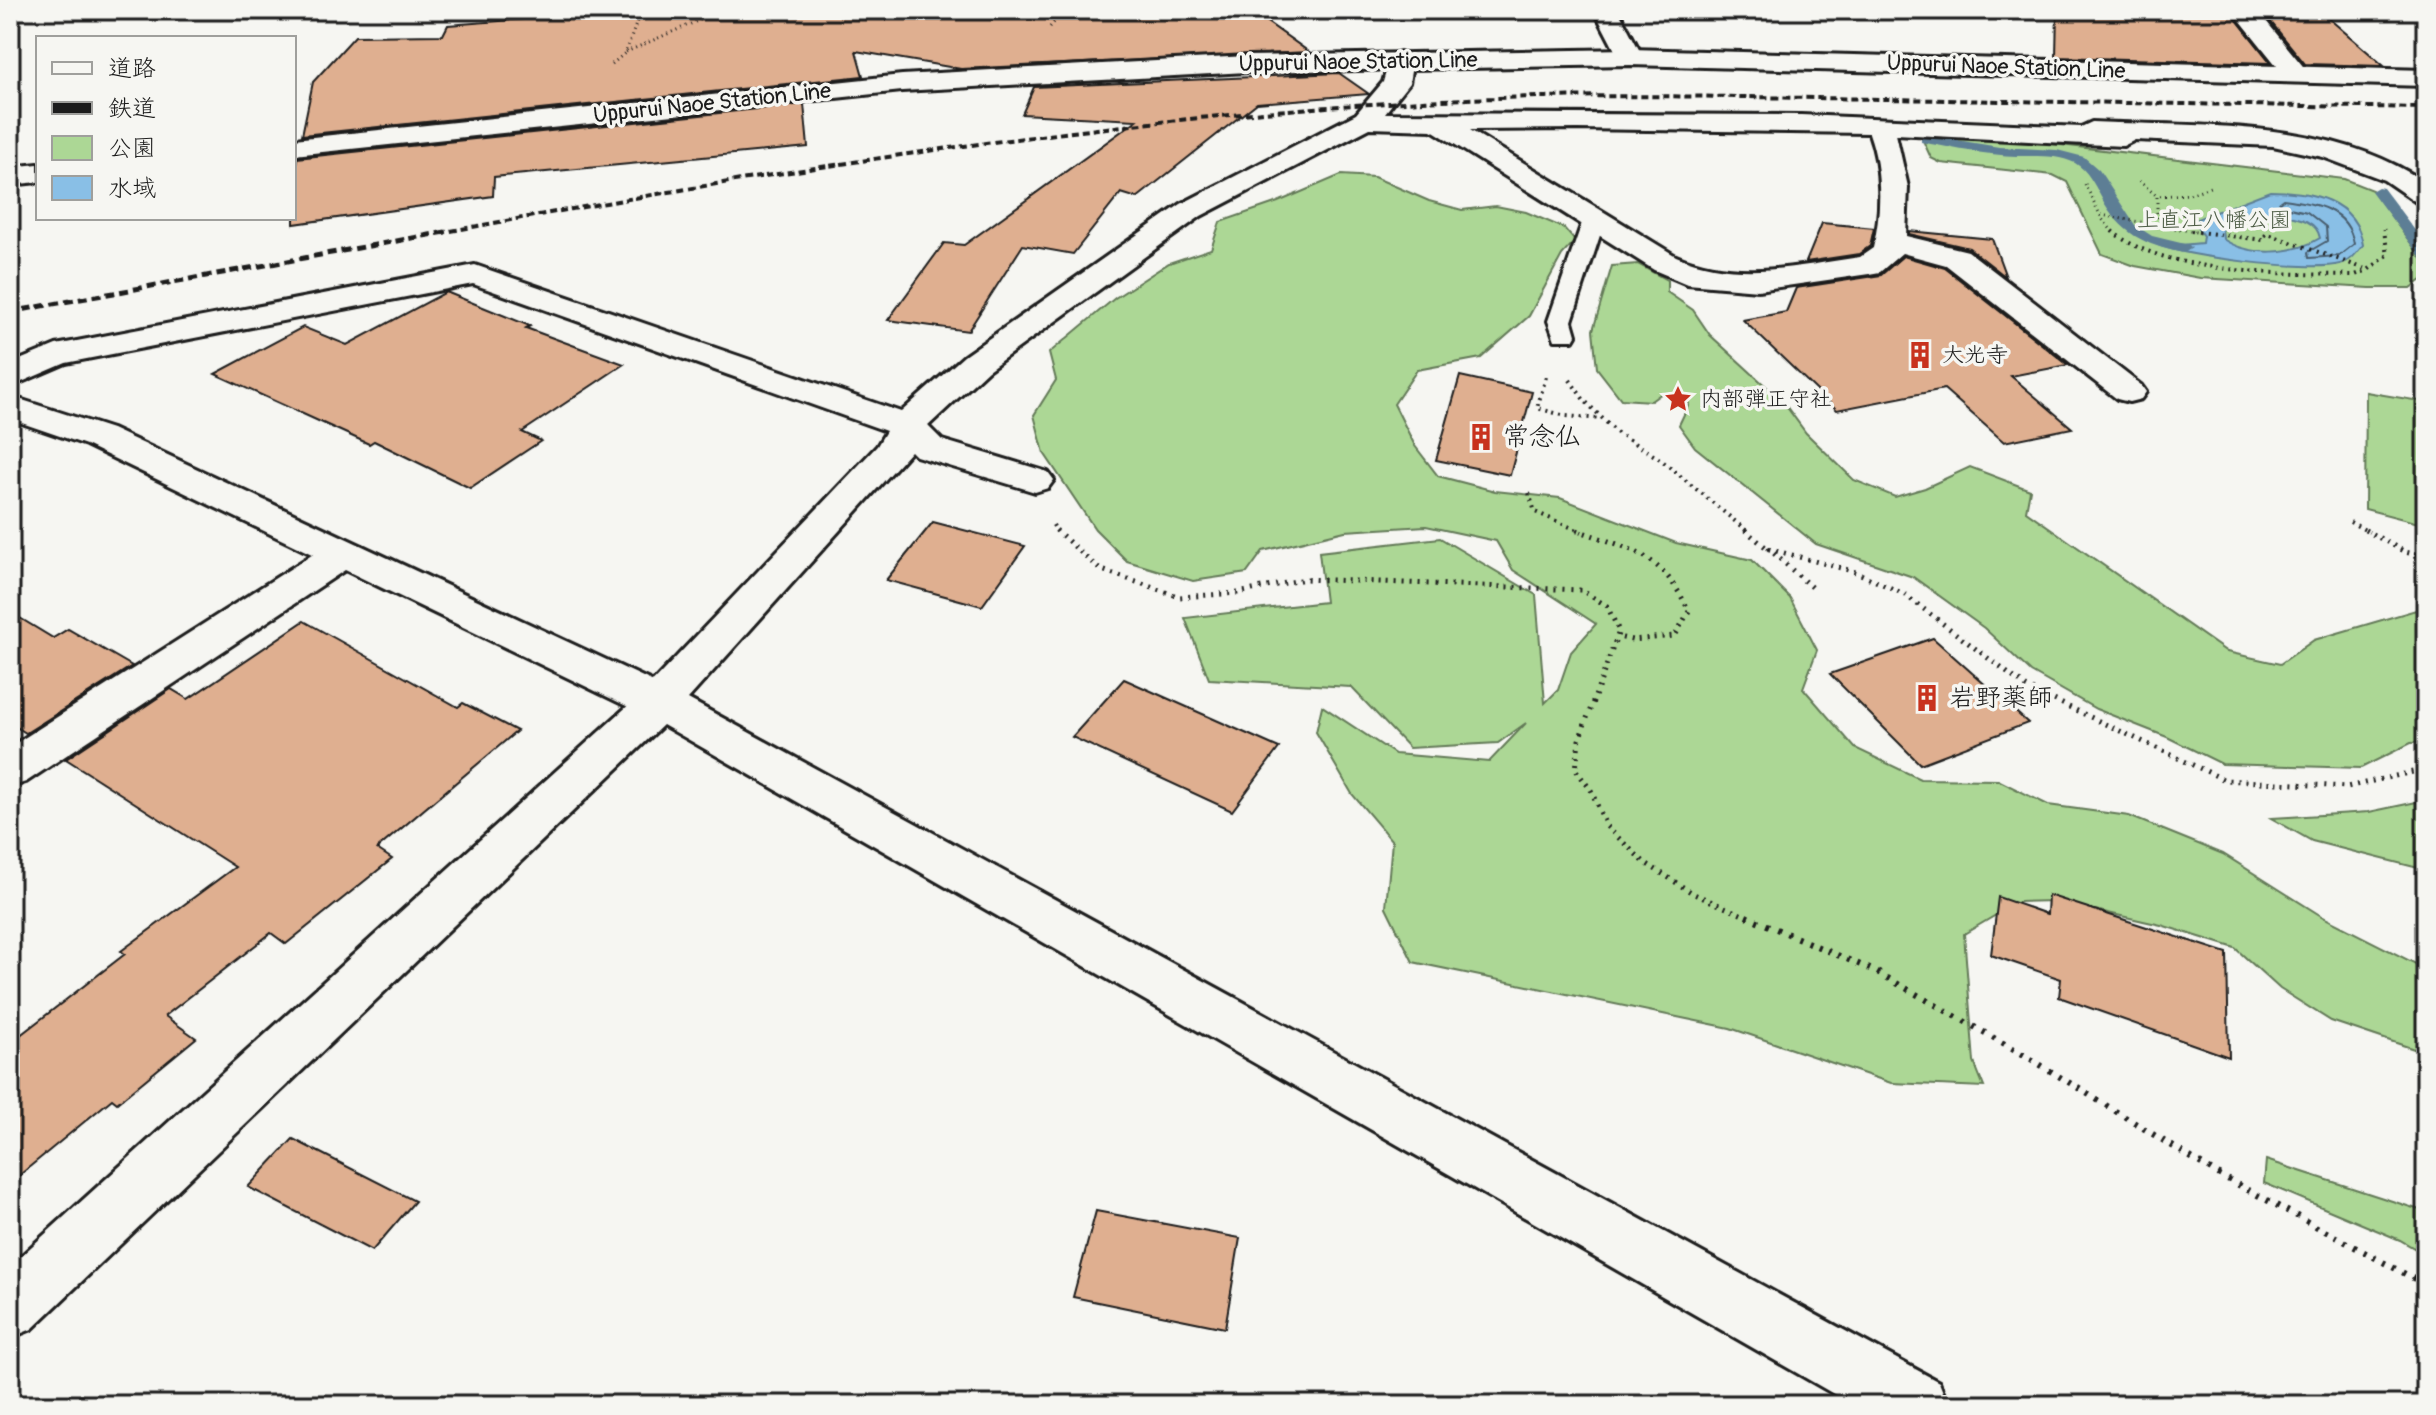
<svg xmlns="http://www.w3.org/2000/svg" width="2436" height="1415" font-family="Pangolin,'Klee One',sans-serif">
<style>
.green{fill:#acd795;stroke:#647a58;stroke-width:2}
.water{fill:#89bfe6;stroke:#5d7e95;stroke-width:2;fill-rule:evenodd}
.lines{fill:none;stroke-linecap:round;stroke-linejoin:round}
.shore{stroke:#485d6d;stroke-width:2}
.stream{fill:#5d7e95;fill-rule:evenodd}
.building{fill:#dfaf90;stroke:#1c1c1c;stroke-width:2}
.lane-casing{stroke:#1c1c1c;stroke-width:6}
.street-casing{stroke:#1c1c1c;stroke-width:6}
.secondary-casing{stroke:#1c1c1c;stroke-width:6}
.path-far3{stroke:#1c1c1c;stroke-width:3;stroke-dasharray:1 4;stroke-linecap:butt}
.path-far2{stroke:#1c1c1c;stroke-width:4;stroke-dasharray:2 5;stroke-linecap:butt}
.path-far1{stroke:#1c1c1c;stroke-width:5;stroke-dasharray:2 6;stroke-linecap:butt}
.path{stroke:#1c1c1c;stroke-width:6;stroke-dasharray:3 8;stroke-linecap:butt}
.lane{fill:#f6f6f2;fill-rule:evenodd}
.street{fill:#f6f6f2;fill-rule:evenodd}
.secondary{fill:#f6f6f2;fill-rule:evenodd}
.rail-far1{stroke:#1c1c1c;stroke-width:4;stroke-dasharray:7 4;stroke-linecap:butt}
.rail{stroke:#1c1c1c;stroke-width:5;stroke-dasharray:9 5;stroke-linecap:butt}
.labels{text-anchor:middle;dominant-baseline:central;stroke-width:7;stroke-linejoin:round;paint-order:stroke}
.far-street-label{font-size:22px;fill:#1c1c1c;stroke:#f6f6f2}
.far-park-label{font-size:22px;fill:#4e5d46;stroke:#f6f6f2}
.far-poi-label{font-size:22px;fill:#1c1c1c;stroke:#f6f6f2;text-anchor:start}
.poi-label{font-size:26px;fill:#1c1c1c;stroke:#f6f6f2;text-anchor:start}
</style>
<rect width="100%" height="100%" fill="#f6f6f2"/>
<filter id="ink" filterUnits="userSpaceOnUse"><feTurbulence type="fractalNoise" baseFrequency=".0125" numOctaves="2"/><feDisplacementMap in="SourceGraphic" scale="16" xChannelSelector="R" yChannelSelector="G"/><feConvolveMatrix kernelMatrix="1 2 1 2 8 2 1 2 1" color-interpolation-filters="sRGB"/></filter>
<g filter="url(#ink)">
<g class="green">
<path d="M1920,134H1970L2344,179L2372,190L2426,264V277L2411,288H2370L2200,278L2135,266L2102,254L2067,182L2053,175L1941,163L1931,158Z"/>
<path d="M1341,175L1374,177L1429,201L1462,210L1496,206L1526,212L1564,228L1575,241L1562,255L1529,316L1481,358L1417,370L1394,404L1415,446L1438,476L1495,491L1560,498L1676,543L1752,560L1790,598L1817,650L1803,688L1855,748L1920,779L1998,780L2048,805L2129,816L2223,854L2323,917L2426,969V1053L2331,1021L2280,989L2235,948L2161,925L2055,901L2018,902L1964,934L1974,1062L1984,1087L1891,1083L1730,1028L1413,962L1386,907L1392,841L1352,794L1316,732L1322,706L1395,754L1489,762L1526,723L1498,743L1409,748L1351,687L1209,679L1185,618L1325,602L1319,552L1440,538L1536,595L1545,703L1558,690L1571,652L1596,624L1513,570L1496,541L1426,526L1345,531L1263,551L1247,573L1193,581L1127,561L1095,529L1044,453L1034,415L1056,380L1049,353L1115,298L1169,263L1211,249L1220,222L1278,202Z"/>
<path d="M1638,264L1667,280V292L1693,310L1710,335L1783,402L1806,433L1854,480L1895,497L1925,488L1970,467L2030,490L2026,511L2227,652L2280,664L2314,640L2426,607V742L2411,743L2361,768L2222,764L2167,737L2096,709L2031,672L1984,628L1913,577L1816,544L1695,447L1679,425L1689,404L1681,394L1662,393L1651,401L1621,399L1597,368L1593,330L1612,266Z"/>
<path d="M2366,392L2426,402V525L2365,509Z"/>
<path d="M2426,800V870L2312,841L2271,818L2369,812Z"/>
<path d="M2266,1160L2426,1212V1255L2400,1240L2264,1183Z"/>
</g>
<path class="water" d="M2270,191C2310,191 2356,199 2363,245C2356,254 2351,261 2340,264C2310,272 2183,257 2156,244L2154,239L2180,245L2202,243L2203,236L2195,224L2197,219ZM2275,213C2292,217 2316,218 2320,238C2293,255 2250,257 2223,239L2222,227L2252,216Z"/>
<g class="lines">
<path class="shore" d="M2283,199C2314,203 2348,208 2354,244L2339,256L2309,258L2308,252L2327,241L2326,227L2307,212L2281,206L2279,202Z"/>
<g class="stream">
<path d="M1926,135L1999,147L2057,150L2084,157L2099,170L2135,225L2152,236L2189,245L2192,248L2184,253C2144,245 2121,234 2101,197C2094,184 2088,171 2075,163C2053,152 2025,158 2001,155C1975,153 1947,147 1921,142V136Z"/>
<path d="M2378,187L2383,188L2426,245V260L2421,258L2371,191Z"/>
</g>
</g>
<g class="building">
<path d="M601,10H1250L1309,52L961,69L856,51L863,76L302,135L313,82L355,36L443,35L448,25L600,13Z"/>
<path d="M2057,10H2229L2271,63L2056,57Z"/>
<path d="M2261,10H2319L2384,66L2305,64Z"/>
<path d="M1339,73L1369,94L1257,103L1137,198L1121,193L1073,254L1023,245L968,331L888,320L944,243L964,245L1137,120L1022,114L1034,87Z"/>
<path d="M804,104L808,147L494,177L493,196L294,224V174L297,158Z"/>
<path d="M1822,223L1874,228L1870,246L1859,254L1806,262Z"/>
<path d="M1909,231L1992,239L2006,277L1969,248L1909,234Z"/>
<path d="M1903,256L1945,268L2068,365L2011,376L2072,428L2004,442L1944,389L1837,410L1743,320L1786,312L1796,288L1881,275Z"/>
<path d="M446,292L530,326L526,328L624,364L522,432L541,441L470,488L374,441L369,444L215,374L303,327L347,345Z"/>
<path d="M1460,376L1532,392L1510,475L1436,460Z"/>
<path d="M933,522L1025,546L982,606L886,580Z"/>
<path d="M10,612L53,638L68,629L132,666L26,733L10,723Z"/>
<path d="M304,621L458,707L463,703L517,731L377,849L392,859L286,944L271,933L165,1016L196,1038L117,1103L112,1099L10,1183V1043L125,954L121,951L235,867L66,759L171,689L188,699Z"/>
<path d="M1933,638L2028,723L1920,764L1830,674Z"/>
<path d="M1124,679L1279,748L1232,811L1072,737Z"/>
<path d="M2048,895L2227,953L2229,1057L2059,997L2061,979L1991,955L1998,897L2047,914Z"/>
<path d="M293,1139L415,1201L372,1251L248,1187Z"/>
<path d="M1096,1211L1240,1238L1225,1328L1073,1297Z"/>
</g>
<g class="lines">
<g class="lane-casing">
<path id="lane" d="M1594,214L1605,220L1572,321L1576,335L1573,340H1555L1548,321L1583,220Z"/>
</g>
<g class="street-casing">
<g id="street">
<path d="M1594,10H1618L1643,57L1639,62H1621Z"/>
<path d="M2232,10H2257L2307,71L2311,76L2307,81H2289Z"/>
<path d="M1400,52L1409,55L1413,60L1409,83L1385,113L1801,115L2081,127L2092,122C2203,127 2330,118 2426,183V205L2416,202L2384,180L2323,157L2273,146L2135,140L2123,146L1896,134L1908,187L1906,236L1968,251L2141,385L2146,392L2141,399L2129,402L2117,399L1946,265L1902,253L1880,272L1869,274L1758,290L1687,284L1654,270L1432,130L1370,128L1201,216L988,370L928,426L942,440L1048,472L1054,480L1048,488L1035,492L1022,488L916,456L911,451L688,699L1939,1382L1948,1405H1853L663,725L32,1329L10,1338V1266L643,692L877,446L886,431L473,284L66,363L10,387V364L56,345L475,265L901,412L964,356L1181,204L1356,114L1383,82L1391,55ZM1577,129L1869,133C1882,169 1882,211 1873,248L1860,257C1797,266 1737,282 1676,256L1470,130Z"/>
<path d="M340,542L354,546L360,555L354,564L26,782L10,787V747L326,546Z"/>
</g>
</g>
<g class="secondary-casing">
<g id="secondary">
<path d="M1630,49L2426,70V86L1630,65L1247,72L902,91L294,155V139L902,75L1247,56Z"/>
<path d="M38,164V182L10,185V167Z"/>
<path d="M10,396L112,429L675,692L681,703L675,714L659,719L643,714L86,445L10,419Z"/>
</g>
</g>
<g class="path-far3">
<path d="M1050,27L1065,10"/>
<path d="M626,52L723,10"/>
<path d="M612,64L626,52L641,10"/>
<path d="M2139,181L2157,196"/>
<path d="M2085,184L2102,219L2114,233"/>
<path d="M2101,215L2201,233"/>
<path d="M2157,223V196L2189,194L2213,186"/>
<path d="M2384,229L2385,233"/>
</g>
<g class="path-far2">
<path d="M2112,231C2164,275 2289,274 2355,275L2368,270L2388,255L2384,231"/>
<path d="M2191,231L2263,240L2266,234L2271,235L2368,270"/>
<path d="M1546,377L1537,408L1566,416L1601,419"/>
<path d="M1570,380L1584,400L1616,432L1660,459L1748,532"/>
<path d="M1529,493L1535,512L1582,532"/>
<path d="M2350,522L2369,532"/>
<path d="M1053,525L1057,532"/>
</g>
<g class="path-far1">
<path d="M1056,530L1099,569L1180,597L1238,593L1305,579L1581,590L1607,606L1619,631L1579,740L1576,770L1591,790L1606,826L1644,862L1694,894L1750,918"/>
<path d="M1577,530C1633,550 1661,553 1689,611L1675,636L1632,640L1618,637"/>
<path d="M1745,530L1768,549"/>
<path d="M2365,530L2405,552L2426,557"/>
<path d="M1811,587L1769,549L1856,572L1904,594L2026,687L2225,780L2347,787L2426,769"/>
</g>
<path class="path" d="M1746,916L1877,972L2026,1056L2216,1173L2426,1285"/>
<use href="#lane" class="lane"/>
<use href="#street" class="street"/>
<use href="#secondary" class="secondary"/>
<path class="rail-far1" d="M440,233C765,173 1093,118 1423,101C1577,93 1731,97 1885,99C2065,102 2246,105 2426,108"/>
<path class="rail" d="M10,312L451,231"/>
</g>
</g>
<defs>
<g id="building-bare" transform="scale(2.16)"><path d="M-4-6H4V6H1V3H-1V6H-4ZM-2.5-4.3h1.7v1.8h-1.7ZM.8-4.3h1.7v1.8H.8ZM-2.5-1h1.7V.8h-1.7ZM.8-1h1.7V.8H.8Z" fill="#c8321e" stroke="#f6f6f2" stroke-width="2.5" paint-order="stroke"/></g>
<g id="sight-bare" transform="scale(2.16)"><path d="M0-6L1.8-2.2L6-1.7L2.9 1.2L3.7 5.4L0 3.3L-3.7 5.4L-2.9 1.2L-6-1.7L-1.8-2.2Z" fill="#c8321e" stroke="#f6f6f2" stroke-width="2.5" paint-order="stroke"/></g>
</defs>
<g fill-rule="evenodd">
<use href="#building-bare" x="1920" y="355"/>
<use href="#sight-bare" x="1678" y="399"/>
<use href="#building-bare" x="1481" y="437"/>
<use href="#building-bare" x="1927" y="698"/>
</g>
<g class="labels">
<g class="far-street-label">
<text transform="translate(1358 62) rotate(-1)">Uppurui Naoe Station Line</text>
<text transform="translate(2006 67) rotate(2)">Uppurui Naoe Station Line</text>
<text transform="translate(712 103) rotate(-6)">Uppurui Naoe Station Line</text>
</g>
<g class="far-park-label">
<text x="2214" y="220">上直江八幡公園</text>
</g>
<g class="far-poi-label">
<text x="1942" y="355">大光寺</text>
<text x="1700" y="399">内部弾正守社</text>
</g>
<g class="poi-label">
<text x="1503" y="437">常念仏</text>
<text x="1949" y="698">岩野薬師</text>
</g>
</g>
<rect width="2436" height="1415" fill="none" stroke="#f6f6f2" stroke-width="40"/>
<rect x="20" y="20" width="2396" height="1375" fill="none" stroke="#1c1c1c" stroke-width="3" filter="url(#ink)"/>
<rect x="36" y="36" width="260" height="184" fill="#f6f6f2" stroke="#9f9f9c" stroke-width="2"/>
<rect x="52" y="62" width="40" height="12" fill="#f6f6f2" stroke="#9f9f9c" stroke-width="2"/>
<text x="108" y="76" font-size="24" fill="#1c1c1c">道路</text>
<rect x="52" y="102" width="40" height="12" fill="#1c1c1c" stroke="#9f9f9c" stroke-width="2"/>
<text x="108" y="116" font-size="24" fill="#1c1c1c">鉄道</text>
<rect x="52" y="136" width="40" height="24" fill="#acd795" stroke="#9f9f9c" stroke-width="2"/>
<text x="108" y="156" font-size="24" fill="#1c1c1c">公園</text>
<rect x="52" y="176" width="40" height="24" fill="#89bfe6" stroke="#9f9f9c" stroke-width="2"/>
<text x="108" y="196" font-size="24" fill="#1c1c1c">水域</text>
</svg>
